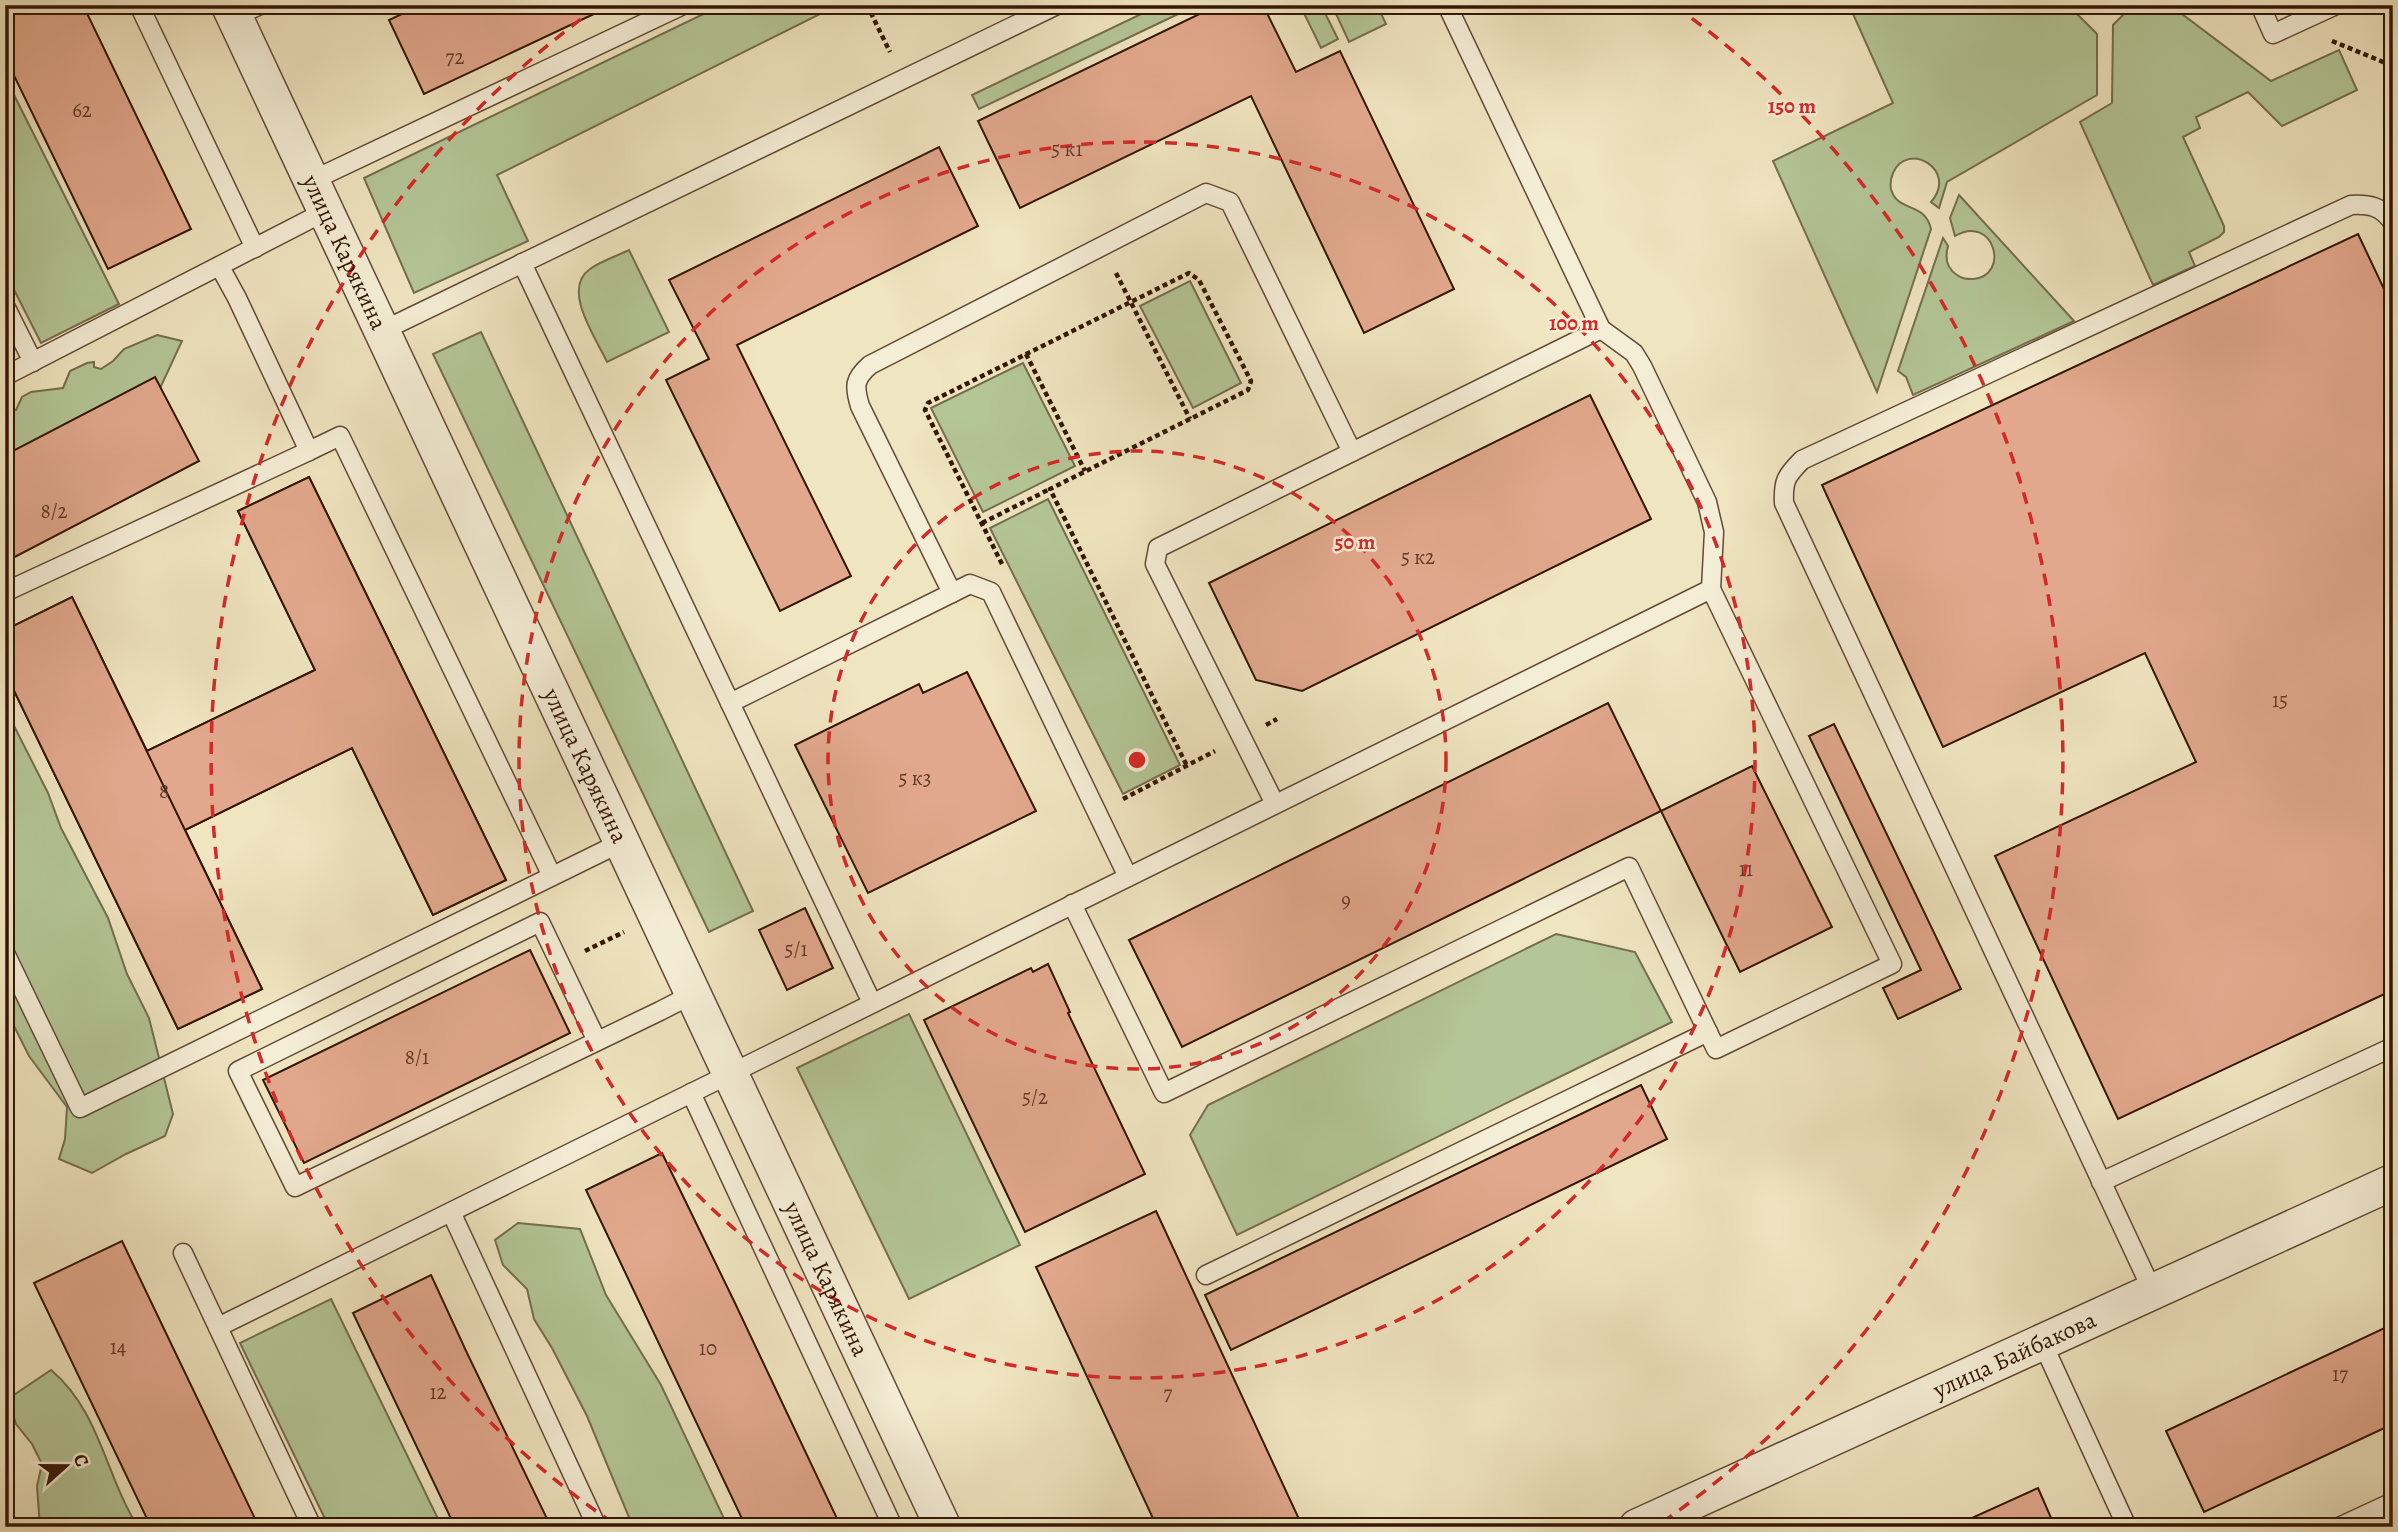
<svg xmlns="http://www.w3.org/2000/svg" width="2398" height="1532" font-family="Alegreya,serif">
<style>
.green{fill:#b4c697;stroke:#746e4e;stroke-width:2}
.building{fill:#e2a88d;stroke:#331605;stroke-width:2}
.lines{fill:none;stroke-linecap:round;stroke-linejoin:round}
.service-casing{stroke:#624a34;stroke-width:21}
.minor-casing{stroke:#624a34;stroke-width:38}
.path{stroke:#331605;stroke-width:4.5;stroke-dasharray:5 3.5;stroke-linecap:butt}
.service{stroke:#f5eed7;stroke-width:18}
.minor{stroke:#f5eed7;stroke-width:35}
.ring{fill:none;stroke:#d62828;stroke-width:3.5;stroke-dasharray:12 9}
.labels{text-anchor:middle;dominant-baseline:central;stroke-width:5;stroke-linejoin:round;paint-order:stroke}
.number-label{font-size:21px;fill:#5f3a27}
.street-label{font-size:24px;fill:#331605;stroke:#f5eed7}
.centre{fill:#d62828;stroke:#f5eed7;stroke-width:3.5}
.ring-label{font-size:21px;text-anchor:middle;font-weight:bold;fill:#d62828;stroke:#f5eed7;stroke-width:5;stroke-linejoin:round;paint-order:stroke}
</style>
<rect width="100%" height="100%" fill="#f0e5c1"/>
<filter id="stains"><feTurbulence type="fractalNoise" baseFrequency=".00286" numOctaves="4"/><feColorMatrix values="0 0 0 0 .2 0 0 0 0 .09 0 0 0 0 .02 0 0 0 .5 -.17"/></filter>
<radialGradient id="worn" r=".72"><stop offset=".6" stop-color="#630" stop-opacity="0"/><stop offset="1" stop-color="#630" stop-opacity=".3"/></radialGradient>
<g class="green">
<path d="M722,5H838L497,175L528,241L414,293L364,178Z"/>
<path d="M1160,5H1197L979,109L972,95Z"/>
<path d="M1300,5H1321L1338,39L1321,48Z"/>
<path d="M1332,5H1377L1386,24L1349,42Z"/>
<path d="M1849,5H2068L2097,34V95L1947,182L1939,208L1931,202C1959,170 1907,140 1893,173C1891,178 1890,184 1891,189C1897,213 1925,201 1931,229L1877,392L1773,161L1893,103Z"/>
<path d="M2120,5H2170L2271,81L2339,50L2357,90L2282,126L2248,92L2196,117L2200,128L2183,137L2224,226V232L2219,237L2189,252L2195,266L2153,285L2080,122L2112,103L2113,25L2126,12Z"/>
<path d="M5,77L119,304L41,343L5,272Z"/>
<path d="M1959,195L2074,321L1913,395L1906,377L1898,371L1943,238L1948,246C1945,257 1946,268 1957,275C1962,279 1967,279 1973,279C2011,276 1994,213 1955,236L1950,218Z"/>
<path d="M629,250L669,332L607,362C596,338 561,289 590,269C601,261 617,256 629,250Z"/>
<path d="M1190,281L1241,383L1193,408L1140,306Z"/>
<path d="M481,332L753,911L709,932L433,354Z"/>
<path d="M157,335L182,341L155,399L5,468V406L10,410H16L22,397L31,392L63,388L70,371L87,363L94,362V367L101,369L113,361L124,349Z"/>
<path d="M1023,363L1075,466L983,512L931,408Z"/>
<path d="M1048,499L1180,765L1123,794L990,528Z"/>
<path d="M5,708L48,793L61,828L108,918L127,974L149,1018L173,1114L165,1136L126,1154L92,1173L59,1159L65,1139L67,1107L29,1056L5,1008Z"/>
<path d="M1556,934L1635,952L1672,1022L1237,1235L1190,1135L1208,1105Z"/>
<path d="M909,1014L1020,1245L909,1299L797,1068Z"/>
<path d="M518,1223L580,1229L606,1295L661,1385L728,1527H633L587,1416L552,1348L534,1319L527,1289L503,1265L495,1240Z"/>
<path d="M331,1299L442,1527H329L240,1343Z"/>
<path d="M51,1370C100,1411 105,1475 138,1527H40L37,1486L42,1464L32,1444L16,1424L8,1399Z"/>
</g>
<g class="building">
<path d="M5,5H83L191,229L108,269L5,57Z"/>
<path d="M421,5H613L424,94L389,20Z"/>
<path d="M1218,5H1263L1296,72L1340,51L1454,289L1364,333L1251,96L1020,208L978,121Z"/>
<path d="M939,147L978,226L737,345L851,576L780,611L666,380L709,359L669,280Z"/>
<path d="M2358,234L2393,308V990L2118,1119L1995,856L2196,762L2145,653L1943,747L1822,485Z"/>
<path d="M155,377L199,461L5,562V455Z"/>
<path d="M1590,395L1651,519L1302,691L1256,680L1209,583Z"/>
<path d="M309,477L506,880L433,915L352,748L185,830L147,751L315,670L238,511Z"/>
<path d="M309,477L506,880L433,915L352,748L185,830L262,989L178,1029L5,672V630L72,597L147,751L315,670L238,511Z"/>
<path d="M72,597L262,989L178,1029L5,672V630Z"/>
<path d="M967,672L1036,811L868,893L795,745L919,684L923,693Z"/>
<path d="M1608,703L1661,811L1182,1047L1129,940Z"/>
<path d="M1834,724L1961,989L1898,1019L1883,988L1921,970L1809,736Z"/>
<path d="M1752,766L1832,927L1740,972L1661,811Z"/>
<path d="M805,908L833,968L787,990L759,930Z"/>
<path d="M530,950L570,1033L304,1163L263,1080Z"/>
<path d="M1048,964L1070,1012L1068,1013L1145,1174L1025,1232L924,1020L1031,968L1033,972Z"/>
<path d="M1641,1085L1667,1139L1231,1350L1205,1295Z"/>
<path d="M662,1153L734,1301L841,1527H746L586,1190Z"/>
<path d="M1156,1211L1299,1519L1282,1527H1157L1036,1267Z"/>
<path d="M122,1241L153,1306L259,1527H151L34,1283Z"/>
<path d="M431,1275L467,1353L551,1527H455L353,1313Z"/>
<path d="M2393,1324V1424L2204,1512L2166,1431Z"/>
<path d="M2038,1488L2055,1527H1952Z"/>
</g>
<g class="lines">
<g class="service-casing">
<g id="service">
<path d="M139,5L255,248"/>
<path d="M2260,5L2273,34L2336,5"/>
<path d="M234,17L260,5"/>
<path d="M311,181L683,5"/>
<path d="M522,263L872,1003"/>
<path d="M5,306L33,362"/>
<path d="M382,331L1057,5"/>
<path d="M5,376L326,211"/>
<path d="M309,451L340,436L552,876"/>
<path d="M5,592L309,451L237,298L220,267"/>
<path d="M952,593L970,584L991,592L1128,877"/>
<path d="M730,703L952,593L860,406C854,386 854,379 870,365L1206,193L1230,202L1352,452L1601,329"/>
<path d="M1275,804L1155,564L1158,548L1352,452"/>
<path d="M1072,904L1164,1093L1629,867L1716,1049L1892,964L1711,589"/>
<path d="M5,953L80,1108L622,842"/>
<path d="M597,1041L540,922L238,1071L295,1187L660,1011L693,994"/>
<path d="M691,1093L893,1527"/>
<path d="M2101,1182L2393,1047"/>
<path d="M451,1212L597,1527"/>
<path d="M183,1253L312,1527"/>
<path d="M1206,1275L1708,1032"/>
<path d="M2153,1292L1784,503C1783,481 1786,476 1802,460L2351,205C2369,204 2382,206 2393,223"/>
<path d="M218,1327L1711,589L1714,532L1707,502L1642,366L1634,353L1601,329L1447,5"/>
<path d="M2042,1342L2127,1527"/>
<path d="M2339,1527L2393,1502"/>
</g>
</g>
<g class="minor-casing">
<g id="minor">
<path id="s1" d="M229,5L943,1527"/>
<path id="s2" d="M1637,1527L2393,1182"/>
</g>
</g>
<g class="path">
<path d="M867,5L890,52"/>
<path d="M2332,41L2393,66"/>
<path d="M1116,273L1190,419"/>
<path d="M1026,354L1085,471"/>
<path d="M982,523L1050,489"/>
<path d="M1002,564L925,410L928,403L1189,273L1199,280L1251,381L1248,390L1050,489L1187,766"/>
<path d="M1266,725L1277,719"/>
<path d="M1123,799L1215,751"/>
<path d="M585,951L624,932"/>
</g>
<use href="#service" class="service"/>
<use href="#minor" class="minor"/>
</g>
<g class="ring">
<circle cx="1137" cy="760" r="309"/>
<circle cx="1137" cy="760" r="618"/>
<path d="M613 1523A926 926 0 0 1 599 6M1675 6A926 926 0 0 1 1661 1523"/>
</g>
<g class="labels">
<g class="number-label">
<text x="455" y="57">72</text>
<text x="82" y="110">62</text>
<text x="1067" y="149">5 к1</text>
<text x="54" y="511">8/2</text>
<text x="1418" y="557">5 к2</text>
<text x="2280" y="700">15</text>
<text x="915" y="778">5 к3</text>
<text x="164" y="791">8</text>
<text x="1746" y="869">11</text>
<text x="1346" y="900">9</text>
<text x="796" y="949">5/1</text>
<text x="417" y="1057">8/1</text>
<text x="1035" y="1097">5/2</text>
<text x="118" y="1347">14</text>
<text x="708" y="1348">10</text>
<text x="2340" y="1374">17</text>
<text x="438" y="1392">12</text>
<text x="1168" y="1393">7</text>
</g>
<g class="street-label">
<text stroke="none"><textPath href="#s1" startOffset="273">улица Карякина</textPath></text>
<text stroke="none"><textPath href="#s1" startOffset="840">улица Карякина</textPath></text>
<text stroke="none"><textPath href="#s1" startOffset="1407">улица Карякина</textPath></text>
<text stroke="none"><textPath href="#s2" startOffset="415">улица Байбакова</textPath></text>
</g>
</g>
<circle cx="1137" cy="760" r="10" class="centre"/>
<g class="ring-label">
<text x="1792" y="113">150 m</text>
<text x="1574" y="330">100 m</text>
<text x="1355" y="549">50 m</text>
</g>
<rect width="2398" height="1532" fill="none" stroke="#f0e5c1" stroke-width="28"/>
<rect x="7" y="7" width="2384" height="1518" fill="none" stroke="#331605" stroke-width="3.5"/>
<rect x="14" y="14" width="2370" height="1504" fill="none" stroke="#331605" stroke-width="2"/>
<g transform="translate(66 1466) rotate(69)" stroke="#f5eed7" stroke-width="5" paint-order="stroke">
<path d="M0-5L12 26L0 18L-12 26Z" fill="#331605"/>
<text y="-10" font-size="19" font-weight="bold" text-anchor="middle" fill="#331605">С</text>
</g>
<rect width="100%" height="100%" filter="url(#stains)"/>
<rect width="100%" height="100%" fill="url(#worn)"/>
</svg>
